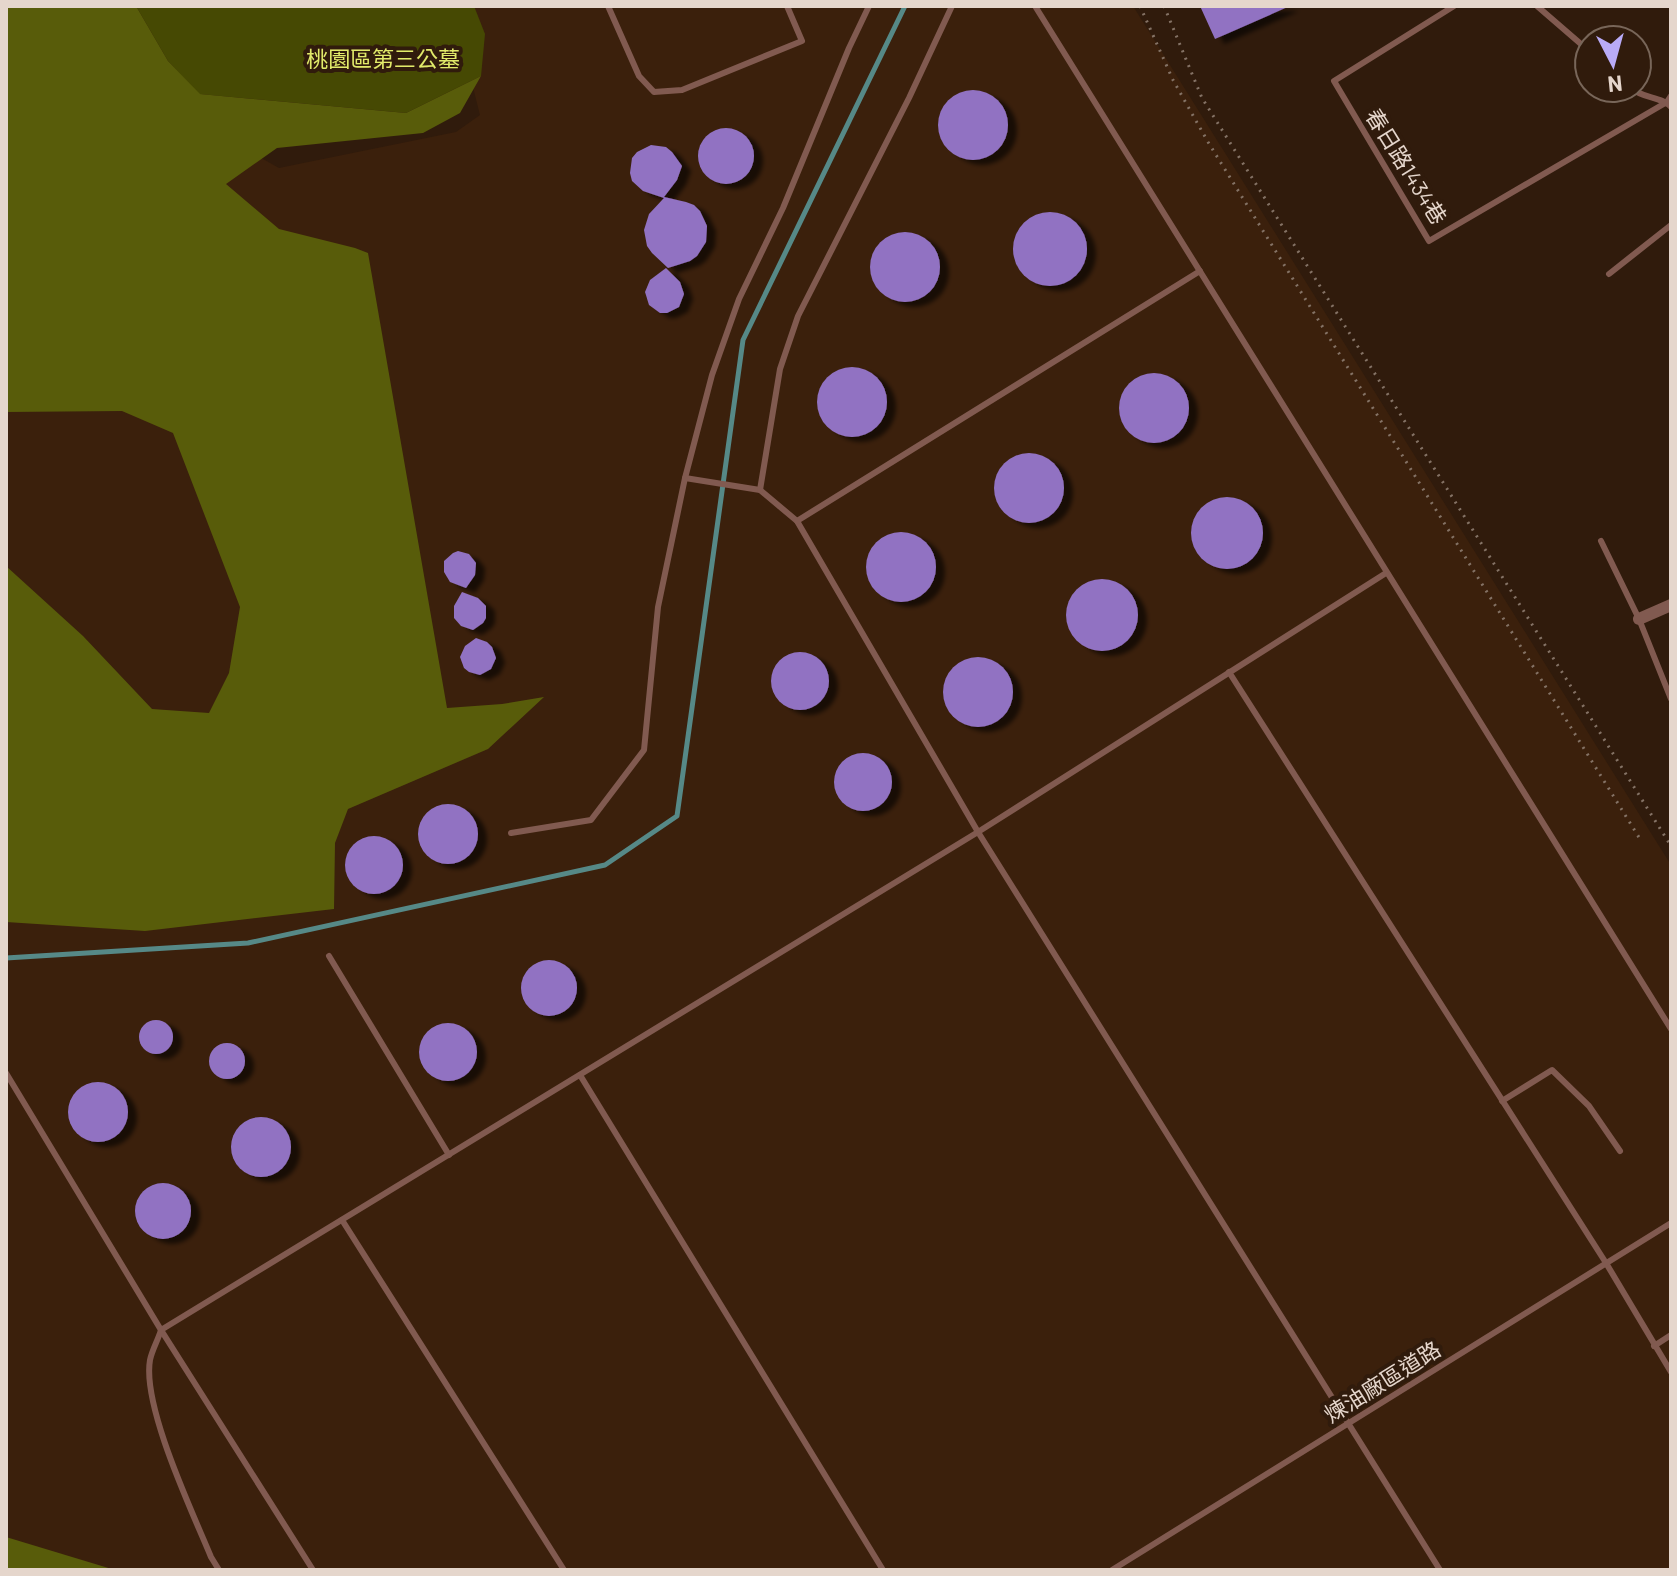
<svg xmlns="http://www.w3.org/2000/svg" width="1677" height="1576" font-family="Barlow,'Noto Sans TC',sans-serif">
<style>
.built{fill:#3b200c}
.green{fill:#464903}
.forest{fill:#585c0a}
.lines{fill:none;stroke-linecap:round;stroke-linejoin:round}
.stream{stroke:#568987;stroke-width:5}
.building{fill:#9172c2;filter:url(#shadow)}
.path{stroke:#847265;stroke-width:3;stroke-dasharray:2 6;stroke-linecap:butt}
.service{stroke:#815a50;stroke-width:6}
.minor{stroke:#815a50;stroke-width:12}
.labels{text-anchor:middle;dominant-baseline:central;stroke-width:8;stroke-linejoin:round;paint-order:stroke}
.park-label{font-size:22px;fill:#e1ea6a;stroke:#301b0c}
.street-label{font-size:22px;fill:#e5d6cc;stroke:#301b0c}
</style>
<defs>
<filter id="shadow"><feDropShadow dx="9" dy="5" stdDeviation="2" flood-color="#0009"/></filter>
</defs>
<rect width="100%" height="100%" fill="#301b0c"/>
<path class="built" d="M446,6H1133L1671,865V1570H6V22L15,21L279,168L456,132L480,115L472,83Z"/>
<path class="green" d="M136,6H474L485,34L481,76L406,113L199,94L168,61Z"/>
<g class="forest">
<path d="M6,6H136L168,61L200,94L406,113L481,76L460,113L423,133L277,148L226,184L279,229L355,248L368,253L447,708L502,704L544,697L488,749L348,809L335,843L334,909L145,931L6,922V566L83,636L152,709L209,713L229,673L240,607L173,433L122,411L6,412Z"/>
<path d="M6,1537L115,1570H6Z"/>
</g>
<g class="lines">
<path class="stream" d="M6,958L248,943L605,865L677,816L743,340L905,6"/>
</g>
<g class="building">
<path d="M1200,6H1290L1215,39Z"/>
<circle cx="973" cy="125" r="35"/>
<circle cx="726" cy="156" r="28"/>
<path d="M651,145L666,147L672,152L682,166L677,180L664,197L686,202L694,205L700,211L707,226L706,242L697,256L690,261L668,268L652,253L647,246L644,230L649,214L664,198L643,191L632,181L630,173L632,158L637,152Z"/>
<circle cx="1050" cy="249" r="37"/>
<circle cx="905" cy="267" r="35"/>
<path d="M666,268L680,282L684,294L679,307L667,313H660L649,305L645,292L650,280Z"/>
<circle cx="852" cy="402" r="35"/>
<circle cx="1154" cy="408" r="35"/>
<circle cx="1029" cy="488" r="35"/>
<circle cx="1227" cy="533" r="36"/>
<circle cx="901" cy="567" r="35"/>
<path d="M458,551L469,554L476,563L475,575L466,588L450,582L444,572V561L453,553Z"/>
<circle cx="1102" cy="615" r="36"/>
<path d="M462,592L478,598L486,606V618L483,623L473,630L461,626L454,618V606Z"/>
<path d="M476,638L487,642L492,647L496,658L491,669L480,675L469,672L464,668L460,657L465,646Z"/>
<circle cx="800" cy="681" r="29"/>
<circle cx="978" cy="692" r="35"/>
<circle cx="863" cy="782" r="29"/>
<circle cx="448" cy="834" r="30"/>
<circle cx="374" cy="865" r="29"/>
<circle cx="549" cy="988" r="28"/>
<circle cx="156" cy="1037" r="17"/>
<circle cx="448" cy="1052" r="29"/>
<circle cx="227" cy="1061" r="18"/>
<circle cx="98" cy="1112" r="30"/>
<circle cx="261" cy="1147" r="30"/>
<circle cx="163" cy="1211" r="28"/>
</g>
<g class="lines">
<g class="path">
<path d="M1140,6L1173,80L1208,142L1640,839"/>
<path d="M1164,6L1202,98L1671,846"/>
</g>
<g class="service">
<path d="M608,6L639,76L654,92L682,90L802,41L787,6"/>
<path d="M1035,6L1671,1029"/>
<path d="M1454,6L1334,81L1429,241L1667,102L1671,96"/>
<path d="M1537,6L1589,51"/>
<path d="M1631,88C1643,99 1661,96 1671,107"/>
<path d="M1609,274L1671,225"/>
<path d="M685,478L760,490L797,521L978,832L1440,1570"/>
<path d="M760,490L780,369L798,316L909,98L952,6"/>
<path d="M797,521L1200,271"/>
<path d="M1601,541L1639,619L1671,699"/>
<path d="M1229,672L1606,1263L1671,1372"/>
<path d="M511,833L591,820L644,750L658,607L685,478L712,375L739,299L783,208L849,48L869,6"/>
<path d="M329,956L449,1155"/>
<path d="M6,1073L161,1330L313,1570"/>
<path d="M580,1075L883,1570"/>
<path d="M1502,1101L1552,1070L1589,1106L1620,1151"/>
<path d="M342,1220L564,1570"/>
<path d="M1654,1346L1671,1335"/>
<path d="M219,1570L211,1557C192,1511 142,1406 150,1360C152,1350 158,1340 161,1330L978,832L1386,573"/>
<path d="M1112,1570L1671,1223"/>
</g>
<path class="minor" d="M1639,619L1671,605"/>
</g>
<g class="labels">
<g class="park-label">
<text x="383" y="58">桃園區第三公墓</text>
</g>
<g class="street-label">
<text transform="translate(1407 166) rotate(58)">春日路1434巷</text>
<text transform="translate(1382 1381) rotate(-32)">煉油廠區道路</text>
</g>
</g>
<rect width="1677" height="1576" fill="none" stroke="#e5d6cc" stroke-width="16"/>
<g transform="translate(1613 64) rotate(174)"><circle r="38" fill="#301b0c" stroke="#786659" stroke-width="2"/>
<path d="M0-6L14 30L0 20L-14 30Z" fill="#b9abf7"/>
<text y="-12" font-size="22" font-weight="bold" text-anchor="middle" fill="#e5d6cc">N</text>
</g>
</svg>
